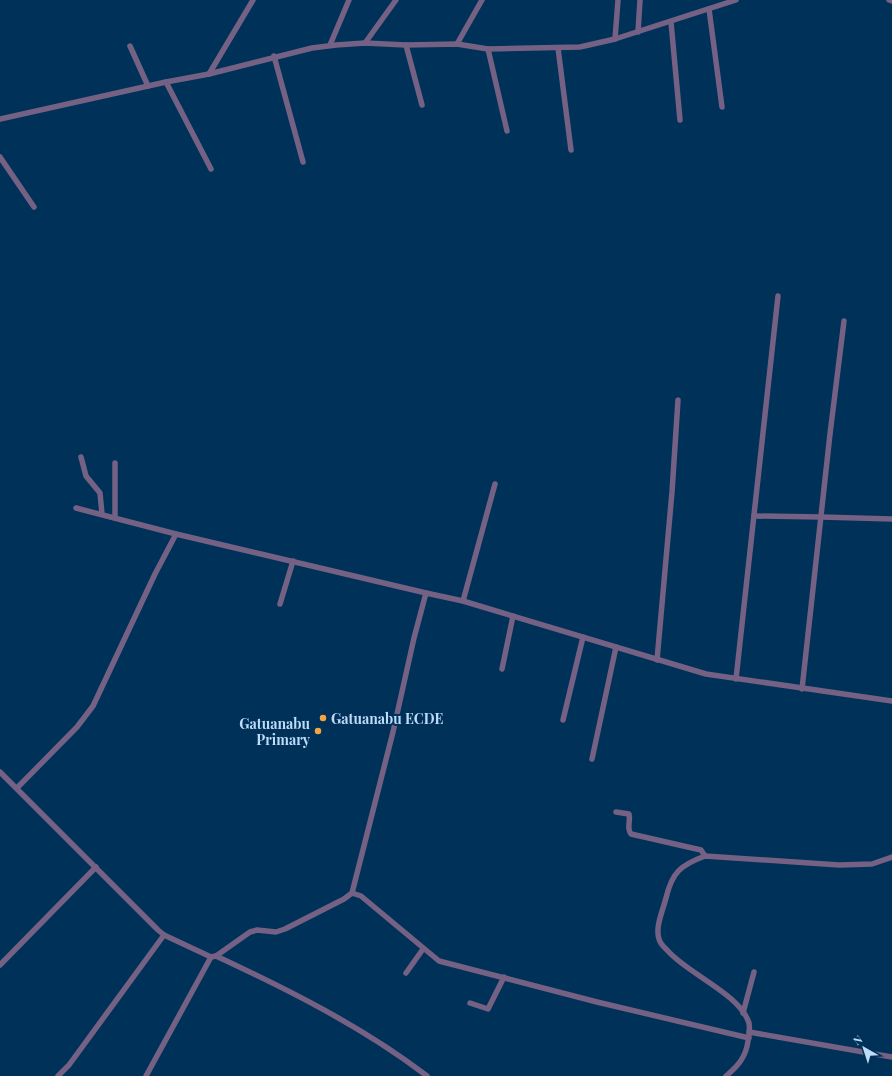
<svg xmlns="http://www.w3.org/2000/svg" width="892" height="1076" font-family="'Playfair Display',serif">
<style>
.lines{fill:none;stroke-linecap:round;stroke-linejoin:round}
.minor{stroke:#746184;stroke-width:5.5}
.poi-dot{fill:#f2a542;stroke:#003158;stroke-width:1.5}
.labels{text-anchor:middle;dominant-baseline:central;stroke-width:4;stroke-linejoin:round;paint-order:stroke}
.poi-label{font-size:14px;font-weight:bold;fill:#bedcfa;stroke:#003158;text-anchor:start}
</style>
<rect width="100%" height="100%" fill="#003158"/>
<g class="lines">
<g class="minor">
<path d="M889,0L892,1"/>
<path d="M709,9L722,107"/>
<path d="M671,22L680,120"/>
<path d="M638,32L640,0"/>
<path d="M615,39L618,0"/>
<path d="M365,43L396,0"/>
<path d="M457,44L482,0"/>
<path d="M330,45L349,0"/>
<path d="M406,45L422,105"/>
<path d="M130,46L148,86"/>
<path d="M558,48L571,150"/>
<path d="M488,49L507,131"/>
<path d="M274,56L303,162"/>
<path d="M209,74L253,0"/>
<path d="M166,82L211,169"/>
<path d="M0,119L166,82L209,74L312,48L336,45L365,43L406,45L457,44L488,49L580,47L615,39L736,0"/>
<path d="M0,157L34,207"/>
<path d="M81,457L86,476L100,493L102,514"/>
<path d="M76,508L176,534L426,593L463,601L706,674L892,701"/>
<path d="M754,516L821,517L892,519"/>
<path d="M115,518V463"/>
<path d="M463,601L495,484"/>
<path d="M280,604L293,561"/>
<path d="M657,660L672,492L678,400"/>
<path d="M502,669L513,616"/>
<path d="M736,679L778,296"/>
<path d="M802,689L830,434L844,321"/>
<path d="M563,720L583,637"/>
<path d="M592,759L616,647"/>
<path d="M0,772L158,930L164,935L211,957L216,956C289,990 363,1027 427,1076"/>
<path d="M17,788L77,727L93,706L155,574L176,534"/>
<path d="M616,812L629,814C631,822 626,828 631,834L701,850L705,856"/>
<path d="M352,893L393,732L414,638L426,593"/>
<path d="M216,956L250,932L257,930L276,932L285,929L344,899L352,893L361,896L439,961L597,1002L749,1038"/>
<path d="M0,965L96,867"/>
<path d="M406,973L423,949"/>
<path d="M470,1003L488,1009L504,977"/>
<path d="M743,1013L754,972"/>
<path d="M749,1032L892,1057"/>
<path d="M58,1076L69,1065L164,935"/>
<path d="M146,1076L211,957"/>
<path d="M726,1076C738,1066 746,1057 748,1041C749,1036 750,1029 749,1023C740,994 688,974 668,951C665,948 660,944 659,939C655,927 663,910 666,898C672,872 681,865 705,856L839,865L872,864L892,857"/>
</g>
</g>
<g class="poi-dot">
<circle cx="323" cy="718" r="4"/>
<circle cx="318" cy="731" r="4"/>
</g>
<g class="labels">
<g class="poi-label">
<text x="331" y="718">Gatuanabu ECDE</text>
<text x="310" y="723" text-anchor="end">Gatuanabu<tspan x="310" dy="16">Primary</tspan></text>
</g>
</g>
<g transform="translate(864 1048) rotate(321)" stroke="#003158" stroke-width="3" paint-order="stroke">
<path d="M0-3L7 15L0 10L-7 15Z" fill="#bedcfa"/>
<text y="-6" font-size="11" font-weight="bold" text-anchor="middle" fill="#bedcfa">N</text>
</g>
</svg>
